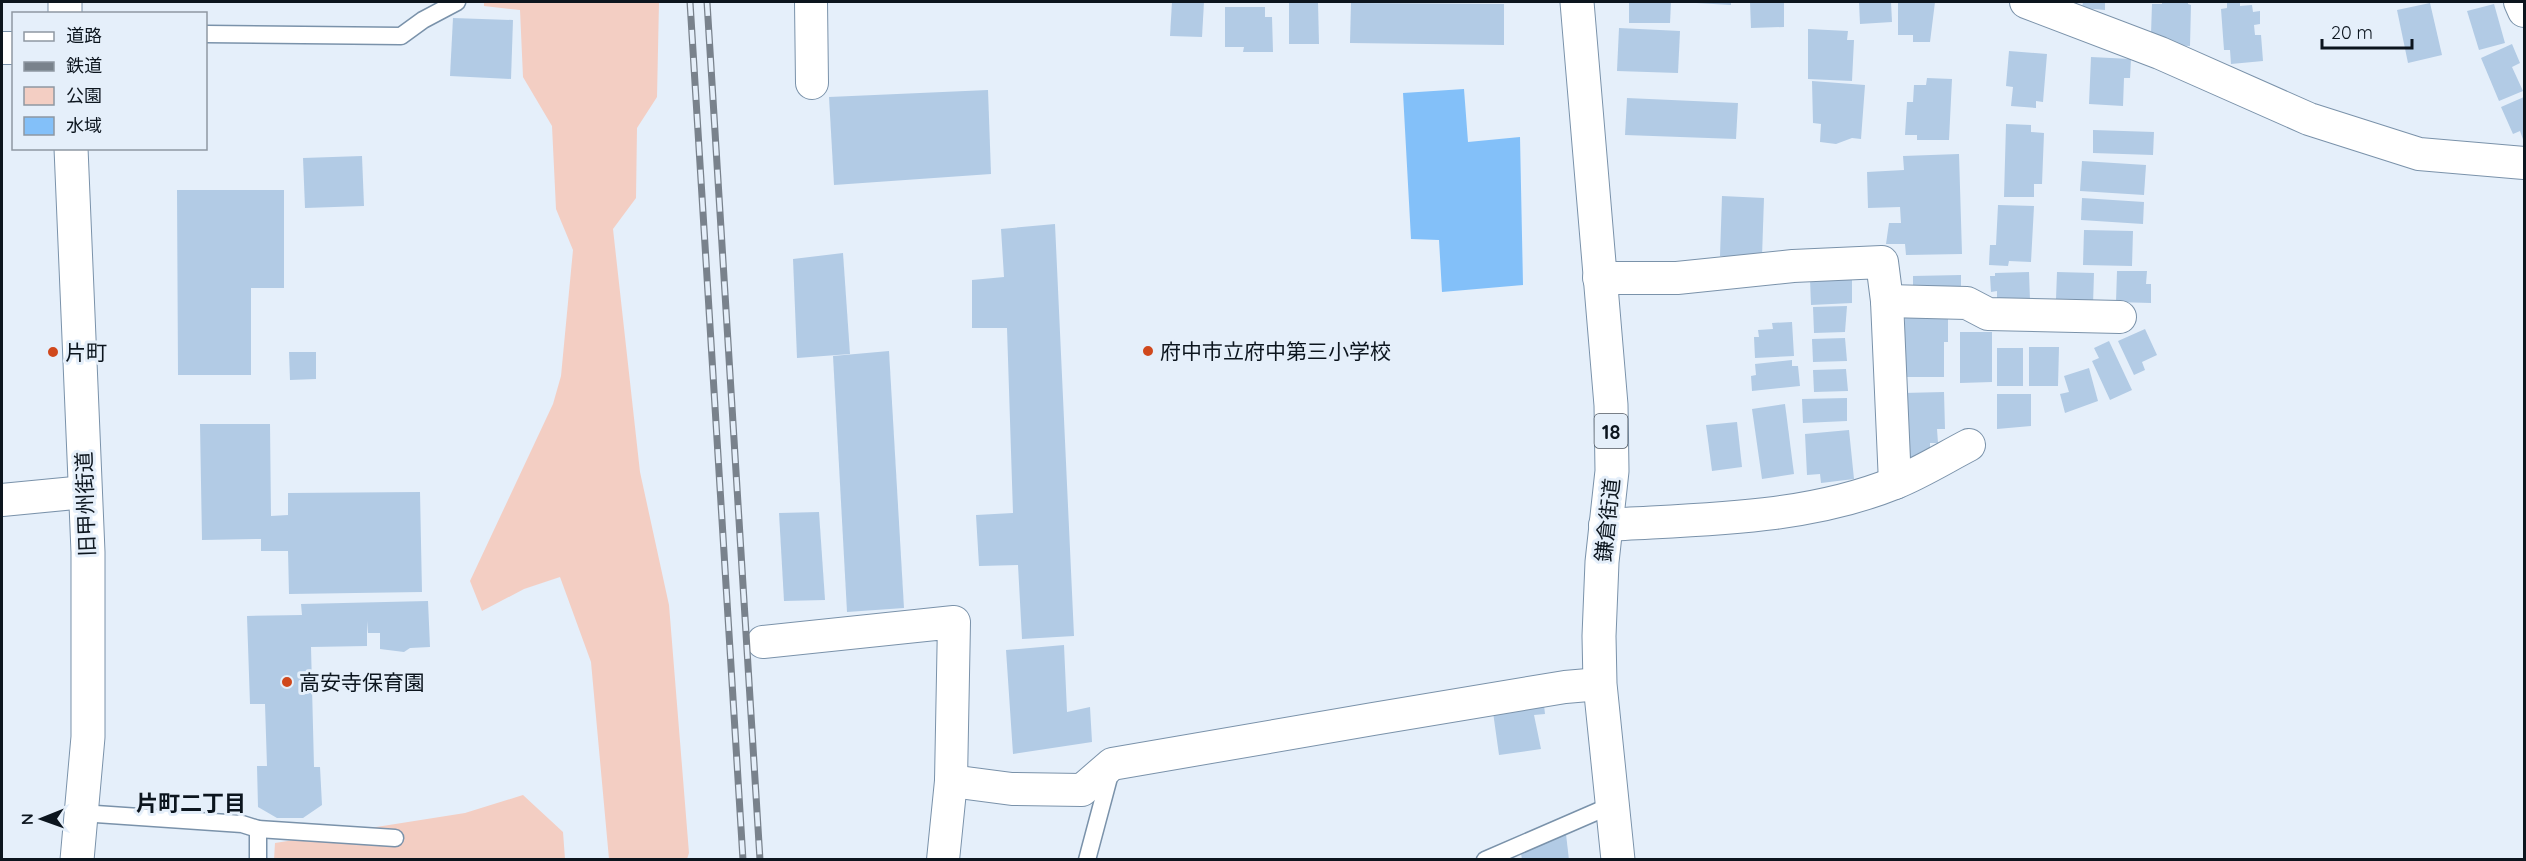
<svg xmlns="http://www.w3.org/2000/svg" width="2526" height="861" font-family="Quicksand,'Noto Sans JP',sans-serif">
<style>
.green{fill:#f3cec3}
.water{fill:#83c0f9}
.building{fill:#b2cbe5}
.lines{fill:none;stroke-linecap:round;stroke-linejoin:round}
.lane-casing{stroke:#7a92aa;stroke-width:19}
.street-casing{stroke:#7a92aa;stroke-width:34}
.secondary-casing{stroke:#7a92aa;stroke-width:35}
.primary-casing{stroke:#7a92aa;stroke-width:35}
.lane{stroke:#fff;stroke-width:16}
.street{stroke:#fff;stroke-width:32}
.secondary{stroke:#fff;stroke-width:33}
.primary{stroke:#fff;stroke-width:33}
.rail-casing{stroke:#79828c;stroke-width:7}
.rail{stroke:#e5effa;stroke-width:4.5;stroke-dasharray:14;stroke-linecap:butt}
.poi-dot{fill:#d0481c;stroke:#e5effa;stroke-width:2}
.labels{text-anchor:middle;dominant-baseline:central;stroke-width:6;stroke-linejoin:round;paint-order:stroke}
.shield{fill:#e5effa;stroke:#4d5660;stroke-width:1.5}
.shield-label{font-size:20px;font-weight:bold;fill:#0c151e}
.poi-label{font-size:21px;fill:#0c151e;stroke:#e5effa;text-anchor:start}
.street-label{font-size:21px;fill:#0c151e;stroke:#e5effa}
.neighbourhood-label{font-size:22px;font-weight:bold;fill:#0c151e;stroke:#e5effa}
</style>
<rect width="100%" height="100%" fill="#e5effa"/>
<g class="green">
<path d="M484,2H659L657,97L637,128L636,198L613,229L640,472L669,605L689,853L687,859H609L591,662L560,577L524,589L482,611L470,581L553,404L561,376L573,250L556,209L552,126L523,77L520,10L484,6Z"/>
<path d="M523,795L563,832L565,859L274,860L275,843L465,813Z"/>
</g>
<path class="water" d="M1464,89L1468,142L1520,137L1523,285L1442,292L1439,240L1411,239L1403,93Z"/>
<g class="building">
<path d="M1172,2H1204L1202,37L1170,36Z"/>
<path d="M1289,2H1318L1319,44H1289Z"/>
<path d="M1629,2H1671L1670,23H1629Z"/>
<path d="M1696,2H1731V5L1696,3Z"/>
<path d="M1750,2H1784V27L1751,28Z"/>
<path d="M1859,2H1891L1892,22L1860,24Z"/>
<path d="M1898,2H1935L1930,42H1913V35H1898Z"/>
<path d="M2083,2H2105V10L2082,8Z"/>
<path d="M2162,2H2188V4L2191,5L2190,46L2171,45L2151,34L2152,4H2162Z"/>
<path d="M2227,2H2240V6L2252,5L2253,12L2260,11V24L2254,25L2255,35H2261L2263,61L2231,64L2230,50H2224L2221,9L2227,8Z"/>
<path d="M1351,3L1504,4V45L1350,43Z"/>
<path d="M2430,3L2442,55L2408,63L2397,10Z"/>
<path d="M2494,4L2505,43L2479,50L2467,11Z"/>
<path d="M1225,7H1265V17H1272L1273,52H1243L1244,47H1225Z"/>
<path d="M453,18L513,20L511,79L450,76Z"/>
<path d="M1619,28L1680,31L1678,73L1617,71Z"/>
<path d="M1808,29L1848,31L1847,40H1854L1852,81L1808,79Z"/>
<path d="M2512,44L2520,63L2512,67L2523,91L2499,101L2481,58Z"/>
<path d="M2009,51L2047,54L2043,102L2036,101V108L2011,106L2013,87L2006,86Z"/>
<path d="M2091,57L2131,59L2130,78H2124L2123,106L2089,104Z"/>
<path d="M1927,78L1952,79L1949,140H1917V135H1905L1907,102H1913L1914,85H1926Z"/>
<path d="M1812,81L1865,85L1861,139L1852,138L1836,144L1820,142L1821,124L1813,123Z"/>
<path d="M988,90L991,174L834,185L829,97Z"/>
<path d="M2524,97V142L2520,131L2513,134L2501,107Z"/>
<path d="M1627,98L1738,103L1736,139L1625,135Z"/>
<path d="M2006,124L2031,125V132L2044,133L2042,184H2034V197H2004Z"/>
<path d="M2093,130L2154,132L2153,155L2093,153Z"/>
<path d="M1959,154L1962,254L1906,255L1905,244H1886L1889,223H1901L1900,207L1868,208L1867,172L1904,170L1903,156Z"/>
<path d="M362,156L364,206L305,208L303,158Z"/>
<path d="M2082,161L2146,165L2144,195L2080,191Z"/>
<path d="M177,190H284V288H251V375H178Z"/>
<path d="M1722,196L1764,198L1762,257L1720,256Z"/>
<path d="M2082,198L2144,202L2143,224L2081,220Z"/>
<path d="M1998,205L2034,206L2031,262L2009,261L2008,266L1989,265L1990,245H1996Z"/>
<path d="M1055,224L1074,636L1022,639L1018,565L979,566L976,515L1013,513L1007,328H972V280L1004,277L1001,229Z"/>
<path d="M2084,230L2133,231L2132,266L2083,265Z"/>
<path d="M843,253L850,354L797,358L793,259Z"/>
<path d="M2117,271H2147L2146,284H2151V303L2116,302Z"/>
<path d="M2029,272L2030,301H1997V291L1991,292L1990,276H1995V273Z"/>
<path d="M2057,272L2094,273L2093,305L2065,304L2064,300L2056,299Z"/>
<path d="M1961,275V290L1913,288V276Z"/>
<path d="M1852,278V303L1811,305L1810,279Z"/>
<path d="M1847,306L1845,332L1814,333L1813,307Z"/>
<path d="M1948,317V342H1944V377H1905V318Z"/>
<path d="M1792,322L1794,356L1755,358L1754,337H1759L1758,330L1773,329L1772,323Z"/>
<path d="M2145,329L2157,355L2142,362L2145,370L2134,375L2118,341Z"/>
<path d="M1960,332H1992V382L1960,383Z"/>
<path d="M1845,338L1847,361L1813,362L1812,339Z"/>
<path d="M2109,341L2132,390L2110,400L2092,361L2099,358L2094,348Z"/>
<path d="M2029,347H2059L2058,386H2029Z"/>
<rect x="1997" y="348" width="26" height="38"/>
<path d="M889,351L904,608L847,612L833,356Z"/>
<path d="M289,352H316V379L290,380Z"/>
<path d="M1792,360V366H1798L1800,386L1752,391L1751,376L1756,375L1755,364Z"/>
<path d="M2089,368L2098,401L2065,413L2060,394L2069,392L2064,376Z"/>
<path d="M1846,369L1848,391L1814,392L1813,370Z"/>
<path d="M1944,392L1945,429H1937L1938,443H1930V452L1904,462L1903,393Z"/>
<path d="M1997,394H2031V426L1997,429Z"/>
<path d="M1847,398V421L1803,423L1802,399Z"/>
<path d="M1785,404L1794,474L1762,479L1752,409Z"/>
<path d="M1737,422L1742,467L1712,471L1706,425Z"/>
<path d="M200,424H270L271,516L288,515V493L420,492L422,592L289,594L288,551H261V539L202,540Z"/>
<path d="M1849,430L1854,479L1821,483L1820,474L1807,475L1805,434Z"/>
<path d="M819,512L825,600L784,601L779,513Z"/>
<path d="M428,601L430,647L410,648L404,652L380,649V633H368L367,621V646L311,647L314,767H320L322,805L303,818H277L258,807L257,766H267L265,704H250L247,616L302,615L301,604Z"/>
<path d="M1064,645L1067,712L1090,707L1092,742L1013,754L1006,650Z"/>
<path d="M1544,705L1545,714L1534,715L1541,749L1499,755L1493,712Z"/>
<path d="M1566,834L1569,860H1522L1521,853Z"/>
</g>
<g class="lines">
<g class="lane-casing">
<g id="lane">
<path d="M206,34L401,36L423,20L457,2"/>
<path d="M81,813L242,824L258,829V860"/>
<path d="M258,829L395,838"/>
<path d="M1087,860L1111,770"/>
<path d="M1485,860L1612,805"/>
</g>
</g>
<g class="street-casing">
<g id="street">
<path d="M811,2L812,83"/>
<path d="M2026,2L2160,53L2309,119L2419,154L2524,163"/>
<path d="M2520,2L2524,11"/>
<path d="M2,48H14"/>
<path d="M1599,278H1677L1793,266L1882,262L1887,301L1895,483"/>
<path d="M1887,301L1967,303L1988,314L2120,317"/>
<path d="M2,500L85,492"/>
<path d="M1605,525C1701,519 1804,520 1895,483C1920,473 1944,458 1969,445"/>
<path d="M763,642L954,622L951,781L943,860"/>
<path d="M951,781L1012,789L1082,790L1112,764L1373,719L1565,687L1600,684"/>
</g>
</g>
<g class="secondary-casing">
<g id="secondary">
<path d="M65,2V14"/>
<path d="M71,148L88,552V737L77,860"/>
</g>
</g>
<g class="primary-casing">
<path id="primary" d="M1577,2L1611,405L1612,471L1602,562L1599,636L1600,684L1618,860"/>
</g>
<use href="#lane" class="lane"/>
<use href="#street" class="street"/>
<use href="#secondary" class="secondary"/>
<use href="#primary" class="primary"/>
<g class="rail-casing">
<g id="rail">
<path d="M690,2L743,860"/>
<path d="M707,2L760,860"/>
</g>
</g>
<use href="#rail" class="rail"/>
</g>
<g class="poi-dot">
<circle cx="1148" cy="351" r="6"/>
<circle cx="53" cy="352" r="6"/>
<circle cx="287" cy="682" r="6"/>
</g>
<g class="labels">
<rect class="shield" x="1594.5" y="414" width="33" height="34" rx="4.5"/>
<g class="shield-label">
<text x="1611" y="431">18</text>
</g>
<g class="poi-label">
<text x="1160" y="351">府中市立府中第三小学校</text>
<text x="65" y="352">片町</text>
<text x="299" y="682">高安寺保育園</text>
</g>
<g class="street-label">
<text transform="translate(85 504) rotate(-92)">旧甲州街道</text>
<text transform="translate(1607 520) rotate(-84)">鎌倉街道</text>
</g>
<g class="neighbourhood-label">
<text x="191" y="803">片町二丁目</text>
</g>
</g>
<rect width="2526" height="861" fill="none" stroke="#0c151e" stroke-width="6"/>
<rect x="12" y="12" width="195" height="138" fill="#e5effa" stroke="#8e98a2" stroke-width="1.5"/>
<rect x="24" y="32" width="30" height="9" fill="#ffffff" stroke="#8e98a2" stroke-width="1.5"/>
<text x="66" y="42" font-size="18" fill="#0c151e">道路</text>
<rect x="24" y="62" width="30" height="9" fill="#79828c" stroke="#8e98a2" stroke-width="1.5"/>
<text x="66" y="72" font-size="18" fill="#0c151e">鉄道</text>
<rect x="24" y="87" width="30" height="18" fill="#f3cec3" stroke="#8e98a2" stroke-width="1.5"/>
<text x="66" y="102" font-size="18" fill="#0c151e">公園</text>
<rect x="24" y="117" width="30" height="18" fill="#83c0f9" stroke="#8e98a2" stroke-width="1.5"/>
<text x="66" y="132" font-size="18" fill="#0c151e">水域</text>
<g transform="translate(42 819) rotate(269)" stroke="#e5effa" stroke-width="4.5" paint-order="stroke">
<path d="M0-4.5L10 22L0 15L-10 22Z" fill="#0c151e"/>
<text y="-9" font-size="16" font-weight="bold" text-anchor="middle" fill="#0c151e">N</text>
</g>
<path d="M2322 39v9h90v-9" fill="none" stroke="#0c151e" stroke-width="3"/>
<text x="2331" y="39" font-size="18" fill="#0c151e" stroke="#e5effa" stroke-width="4.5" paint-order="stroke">20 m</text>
</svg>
